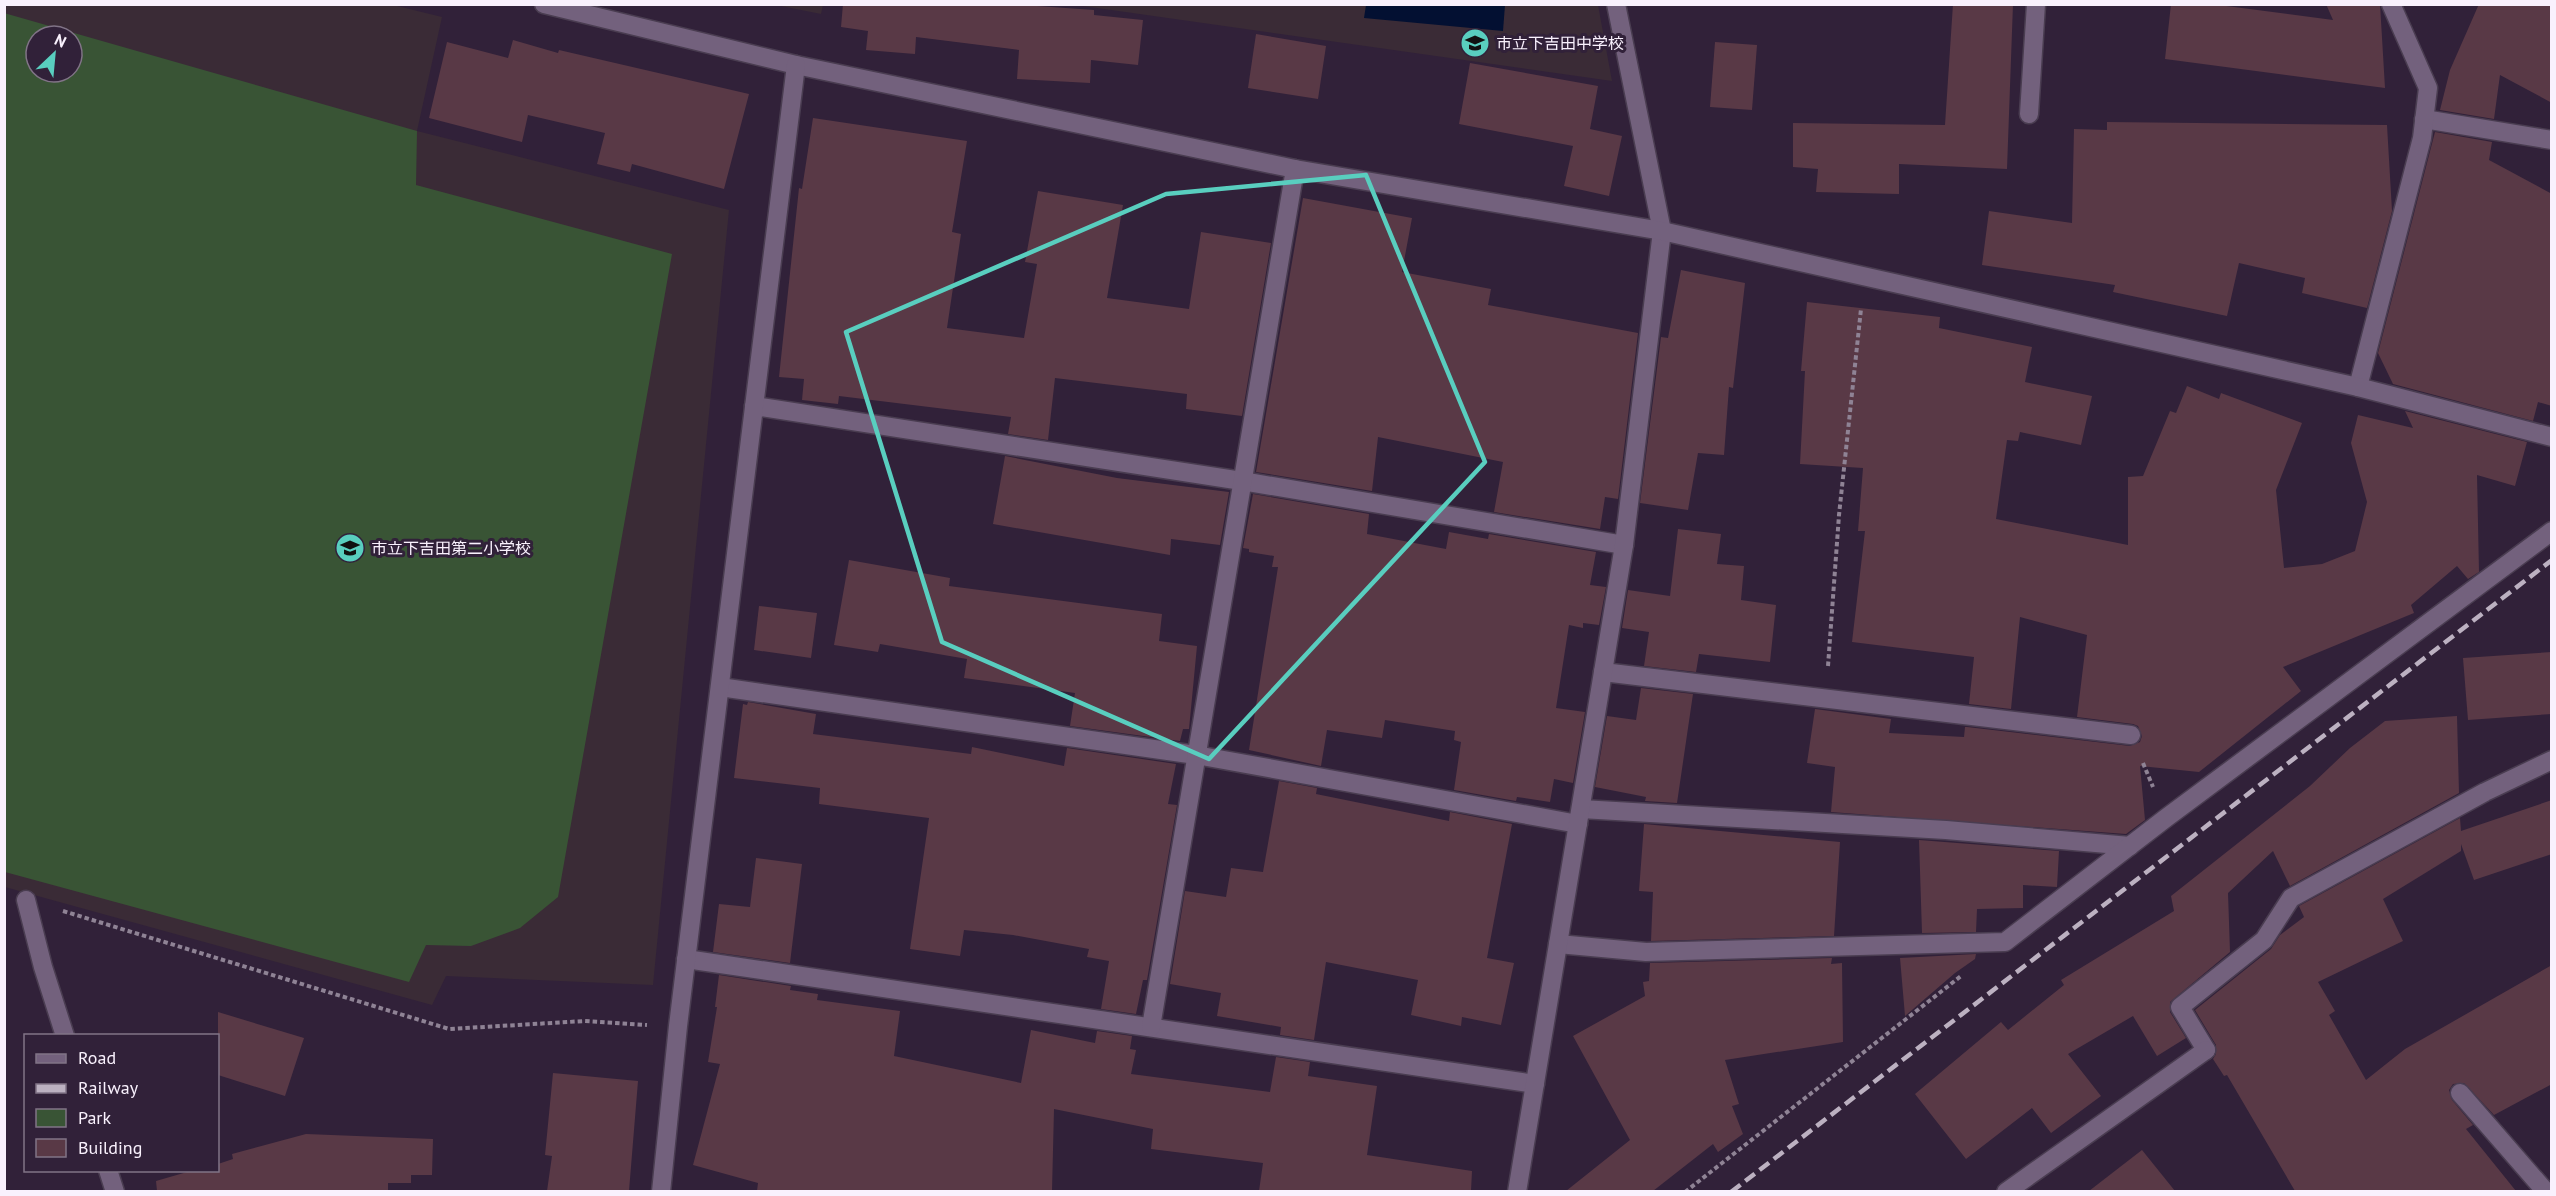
<svg xmlns="http://www.w3.org/2000/svg" width="2556" height="1196" font-family="'PT Sans','Noto Sans JP',sans-serif">
<style>
.education{fill:#3a2b36;fill-rule:evenodd}
.green{fill:#395435;fill-rule:evenodd}
.water{fill:#031032}
.building{fill:#593946}
.lines{fill:none;stroke-linecap:round;stroke-linejoin:round}
.service-casing{stroke:#4a3d51;stroke-width:21}
.minor-casing{stroke:#4a3d51;stroke-width:21}
.tertiary-casing{stroke:#4a3d51;stroke-width:21}
.path{stroke:#8f8395;stroke-width:4;stroke-dasharray:4.5 3;stroke-linecap:butt}
.service{stroke:#73617d;stroke-width:18}
.minor{stroke:#73617d;stroke-width:18}
.tertiary{stroke:#73617d;stroke-width:18}
.rail{stroke:#bcb1c1;stroke-width:4.5;stroke-dasharray:12 6;stroke-linecap:butt}
.marked{fill:none;stroke:#59cebf;stroke-width:4.5;stroke-linejoin:round}
.labels{text-anchor:middle;dominant-baseline:central;stroke-width:6;stroke-linejoin:round;paint-order:stroke}
.poi-label{font-size:16px;fill:#f9f1fd;stroke:#312139;text-anchor:start}
</style>
<rect width="100%" height="100%" fill="#312139"/>
<g class="education">
<path d="M389,4L442,17L417,131L729,210L653,985L446,976L432,1005L5,887L4,5ZM36,36H72V72H36Z"/>
<path d="M776,5L823,4V5L821,14Z"/>
<path d="M1076,5H1598L1612,81Z"/>
</g>
<path class="green" d="M4,13L417,131L416,185L672,254L558,897L520,928L471,946L426,945L409,982L5,872ZM36,36H72V72H36Z"/>
<path class="water" d="M1366,5H1505L1503,31L1364,18Z"/>
<g class="building">
<path d="M843,4H1009L1094,10V15L1143,20L1138,65L1091,60L1090,83L1017,79L1019,50L916,37L915,54L866,50L868,31L841,27Z"/>
<path d="M1953,4H2013L2007,169L1899,164V194L1816,192L1818,169L1793,167V123L1945,125Z"/>
<path d="M2171,4H2211L2333,20L2326,4H2380L2385,88L2165,59Z"/>
<path d="M2479,4H2552V103L2500,75L2494,119L2440,110L2450,70Z"/>
<path d="M1256,34L1326,46L1318,99L1248,88Z"/>
<path d="M513,40L558,53L559,50L749,94L724,189L632,164L630,172L597,164L605,133L528,115L522,142L429,118L447,42L508,58Z"/>
<path d="M1715,42L1757,45L1752,110L1710,107Z"/>
<path d="M1470,63L1598,86L1590,129L1622,136L1609,196L1564,186L1573,146L1459,124Z"/>
<path d="M813,118L967,141L952,232L961,234L947,328L1024,338L1037,264L1025,262L1038,191L1123,205L1107,298L1189,309L1201,232L1271,243L1242,416L1186,409L1187,394L1055,378L1048,440L1008,434L1011,417L839,396L838,404L802,400L804,379L779,377L799,188L802,189Z"/>
<path d="M2107,122L2387,125L2392,211L2367,308L2302,293L2305,278L2239,263L2227,316L2113,292L2115,285L1982,265L1989,211L2072,223L2074,129L2107,130Z"/>
<path d="M2435,132L2492,142L2489,160L2552,194V406L2538,402L2533,421L2393,384L2378,353Z"/>
<path d="M1303,198L1412,218L1402,272L1491,289L1488,305L1638,333L1618,499L1605,497L1600,529L1494,512L1503,462L1378,437L1372,491L1256,472Z"/>
<path d="M1681,270L1745,283L1733,388L1729,387L1724,455L1698,453L1688,510L1640,503L1661,337L1668,338Z"/>
<path d="M1807,302L1940,317L1939,328L2032,347L2025,382L2092,396L2081,445L2020,432L2018,441L2007,440L1996,519L2128,545V477L2143,476L2170,411L2176,413L2187,386L2219,399L2221,393L2302,423L2276,490L2284,568L2322,564L2355,551L2367,502L2351,443L2358,415L2413,428L2405,411L2527,442L2515,486L2477,475L2479,572L2468,579L2457,566L2411,605L2414,613L2283,667L2301,691L2199,772L2140,766L2145,820L2126,834L1831,812L1835,767L1807,763L1815,709L1891,719L1889,733L1964,737L1965,727H1967L2130,746L2140,742L2142,736L2138,726L2133,724L2077,717L2087,635L2020,617L2011,709L1969,704L1974,657L1852,642L1865,531H1858L1863,468L1800,464L1805,371H1801Z"/>
<path d="M1005,456L1117,478L1229,492L1220,545L1171,539L1170,555L993,524Z"/>
<path d="M1253,494L1369,514L1367,534L1446,549L1449,532L1488,539L1489,534L1596,552L1590,585L1606,587L1599,625L1583,623V628L1569,625L1556,708L1585,712L1573,783L1554,779L1550,802L1517,797L1516,801L1454,790L1461,742L1454,740L1455,731L1385,720L1382,738L1327,730L1321,766L1249,750L1278,567H1272L1274,556L1249,552V549L1243,548Z"/>
<path d="M1678,529L1721,534L1717,564L1744,566L1741,600L1776,605L1770,662L1699,654L1696,672L1644,666L1649,632L1622,628L1628,590L1670,596Z"/>
<path d="M849,560L950,578L949,586L1162,614L1159,641L1197,646L1189,729H1183L1180,741L1070,726L1075,693L964,678L967,659L880,644L878,652L834,645Z"/>
<path d="M759,606L817,613L811,658L754,650Z"/>
<path d="M2552,652V714L2468,720L2463,658Z"/>
<path d="M1641,688L1693,694L1677,803L1645,801L1646,797L1595,787L1607,716L1636,720Z"/>
<path d="M748,702L816,714L813,734L971,754L972,747L1064,766L1067,748L1176,764L1168,804L1177,805L1147,980H1143L1136,1014L1101,1009L1109,961L1087,957L1089,949L1013,935L964,930L960,956L910,949L929,818L819,804L820,788L734,778L743,704L747,705Z"/>
<path d="M2457,716L2459,793L2290,886L2273,851L2228,893L2230,952L2170,1002V1012L2186,1038L2157,1056L2133,1016L2068,1054L2101,1096L2051,1133L2032,1108L1966,1159L1915,1094L2001,1022L2008,1030L2064,985L2061,980L2174,911L2171,896L2310,786L2350,748L2385,721Z"/>
<path d="M1279,781L1317,788L1316,794L1449,821L1450,812L1512,824L1487,958L1514,963L1501,1025L1462,1017L1461,1026L1411,1015L1418,980L1326,962L1314,1040L1280,1035L1281,1027L1217,1016L1221,993L1170,984L1185,891L1226,897L1231,868L1263,872Z"/>
<path d="M2552,800V854L2474,880L2461,844V851L2383,899L2403,941L2318,982L2335,1011L2329,1015L2366,1080L2405,1049L2552,965V1084L2494,1115L2464,1083L2453,1084L2449,1090L2452,1100L2473,1125L2466,1129L2516,1191H2295L2227,1075L2224,1076L2213,1059L2216,1054V1045L2195,1010L2271,949L2280,935L2304,917L2299,906L2460,818L2461,831Z"/>
<path d="M1644,824L1840,842L1834,936L1651,941L1653,892L1639,891Z"/>
<path d="M1919,840L2059,851L2057,887L2023,885V908L1977,909L1976,932L1922,933Z"/>
<path d="M756,858L802,864L790,963L713,952L719,904L750,907Z"/>
<path d="M1976,954L1975,959L1955,973L1905,1016L1900,958Z"/>
<path d="M1832,958L1831,964L1842,963L1843,1042L1725,1060L1739,1104L1732,1106L1743,1134L1718,1152L1713,1144L1653,1191H1566L1630,1140L1573,1036L1645,996L1643,982L1649,981L1650,963Z"/>
<path d="M719,975L791,986L790,990L818,994L817,1000L900,1011L894,1056L1021,1083L1031,1030L1095,1043L1097,1031L1132,1036L1130,1049L1136,1050L1131,1074L1270,1092L1276,1057L1310,1062L1308,1076L1377,1086L1367,1155L1472,1171L1471,1191H1259L1263,1163L1151,1149L1153,1129L1054,1109L1052,1191H757L758,1183L693,1165L720,1064L708,1062L717,1007H715Z"/>
<path d="M218,1012L304,1038L285,1096L218,1075Z"/>
<path d="M553,1073L638,1081L629,1191H547L552,1156L545,1155Z"/>
<path d="M306,1134L433,1139L432,1175H411V1183H388V1191H157L156,1181L194,1170H218V1164L233,1159L232,1154Z"/>
<path d="M2142,1150L2175,1191H2089Z"/>
</g>
<g class="lines">
<g class="service-casing">
<g id="service">
<path d="M754,406L1242,481L1624,545"/>
<path d="M1603,672L2131,735"/>
<path d="M720,687L1196,755L1578,824"/>
<path d="M1581,809L1946,830L2130,846"/>
<path d="M1558,944L1646,952L2005,942L2166,818L2552,531"/>
<path d="M686,959L1535,1084"/>
<path d="M1151,1027L1295,169"/>
<path d="M2206,1050L2180,1007L2264,940L2291,898L2485,792L2552,760"/>
<path d="M2460,1093L2546,1192"/>
</g>
</g>
<g class="minor-casing">
<g id="minor">
<path d="M2029,114L2036,4"/>
<path d="M2424,119L2552,140"/>
<path d="M2358,387L2422,138L2428,88L2391,4"/>
<path d="M26,900L43,967L65,1036"/>
<path d="M108,1170L115,1192"/>
<path d="M1517,1192L1624,545L1662,231L1616,4"/>
<path d="M2006,1192L2206,1050"/>
</g>
</g>
<g class="tertiary-casing">
<g id="tertiary">
<path d="M544,4L796,65L1295,169L1662,231L2358,387L2552,437"/>
<path d="M661,1192L678,1026L796,65"/>
</g>
</g>
<g class="path">
<path d="M1828,666L1839,515L1861,309"/>
<path d="M2143,763L2153,787"/>
<path d="M63,911L449,1029L585,1021L647,1025"/>
<path d="M1685,1192L1961,976"/>
</g>
<use href="#service" class="service"/>
<use href="#minor" class="minor"/>
<use href="#tertiary" class="tertiary"/>
<path class="rail" d="M1731,1192L2552,560"/>
</g>
<path class="marked" d="M1366,175L1485,462L1209,759L942,642L846,332L1166,194Z"/>
<defs>
<g id="school-disc" transform="scale(1.5)"><circle r="9.5" fill="#59cebf" stroke="#312139"/><path d="M0-5L7-2L0 1L-7-2ZM-4 1L0 2.5L4 1V4Q0 6-4 4Z" fill="#111"/></g>
</defs>
<g fill-rule="evenodd">
<use href="#school-disc" x="1475" y="43"/>
<use href="#school-disc" x="350" y="548"/>
</g>
<g class="labels">
<g class="poi-label">
<text x="1496" y="43">市立下吉田中学校</text>
<text x="371" y="548">市立下吉田第二小学校</text>
</g>
</g>
<rect width="2556" height="1196" fill="none" stroke="#f9f1fd" stroke-width="12"/>
<rect x="24" y="1034" width="195" height="138" fill="#312139" stroke="#817487" stroke-width="1.5"/>
<rect x="36" y="1054" width="30" height="9" fill="#73617d" stroke="#817487" stroke-width="1.5"/>
<text x="78" y="1064" font-size="18" fill="#f9f1fd">Road</text>
<rect x="36" y="1084" width="30" height="9" fill="#bcb1c1" stroke="#817487" stroke-width="1.5"/>
<text x="78" y="1094" font-size="18" fill="#f9f1fd">Railway</text>
<rect x="36" y="1109" width="30" height="18" fill="#395435" stroke="#817487" stroke-width="1.5"/>
<text x="78" y="1124" font-size="18" fill="#f9f1fd">Park</text>
<rect x="36" y="1139" width="30" height="18" fill="#593946" stroke="#817487" stroke-width="1.5"/>
<text x="78" y="1154" font-size="18" fill="#f9f1fd">Building</text>
<g transform="translate(54 54) rotate(26)"><circle r="28" fill="#312139" stroke="#817487" stroke-width="1.5"/>
<path d="M0-4.5L10 22L0 15L-10 22Z" fill="#59cebf"/>
<text y="-9" font-size="16" font-weight="bold" text-anchor="middle" fill="#f9f1fd">N</text>
</g>
</svg>
